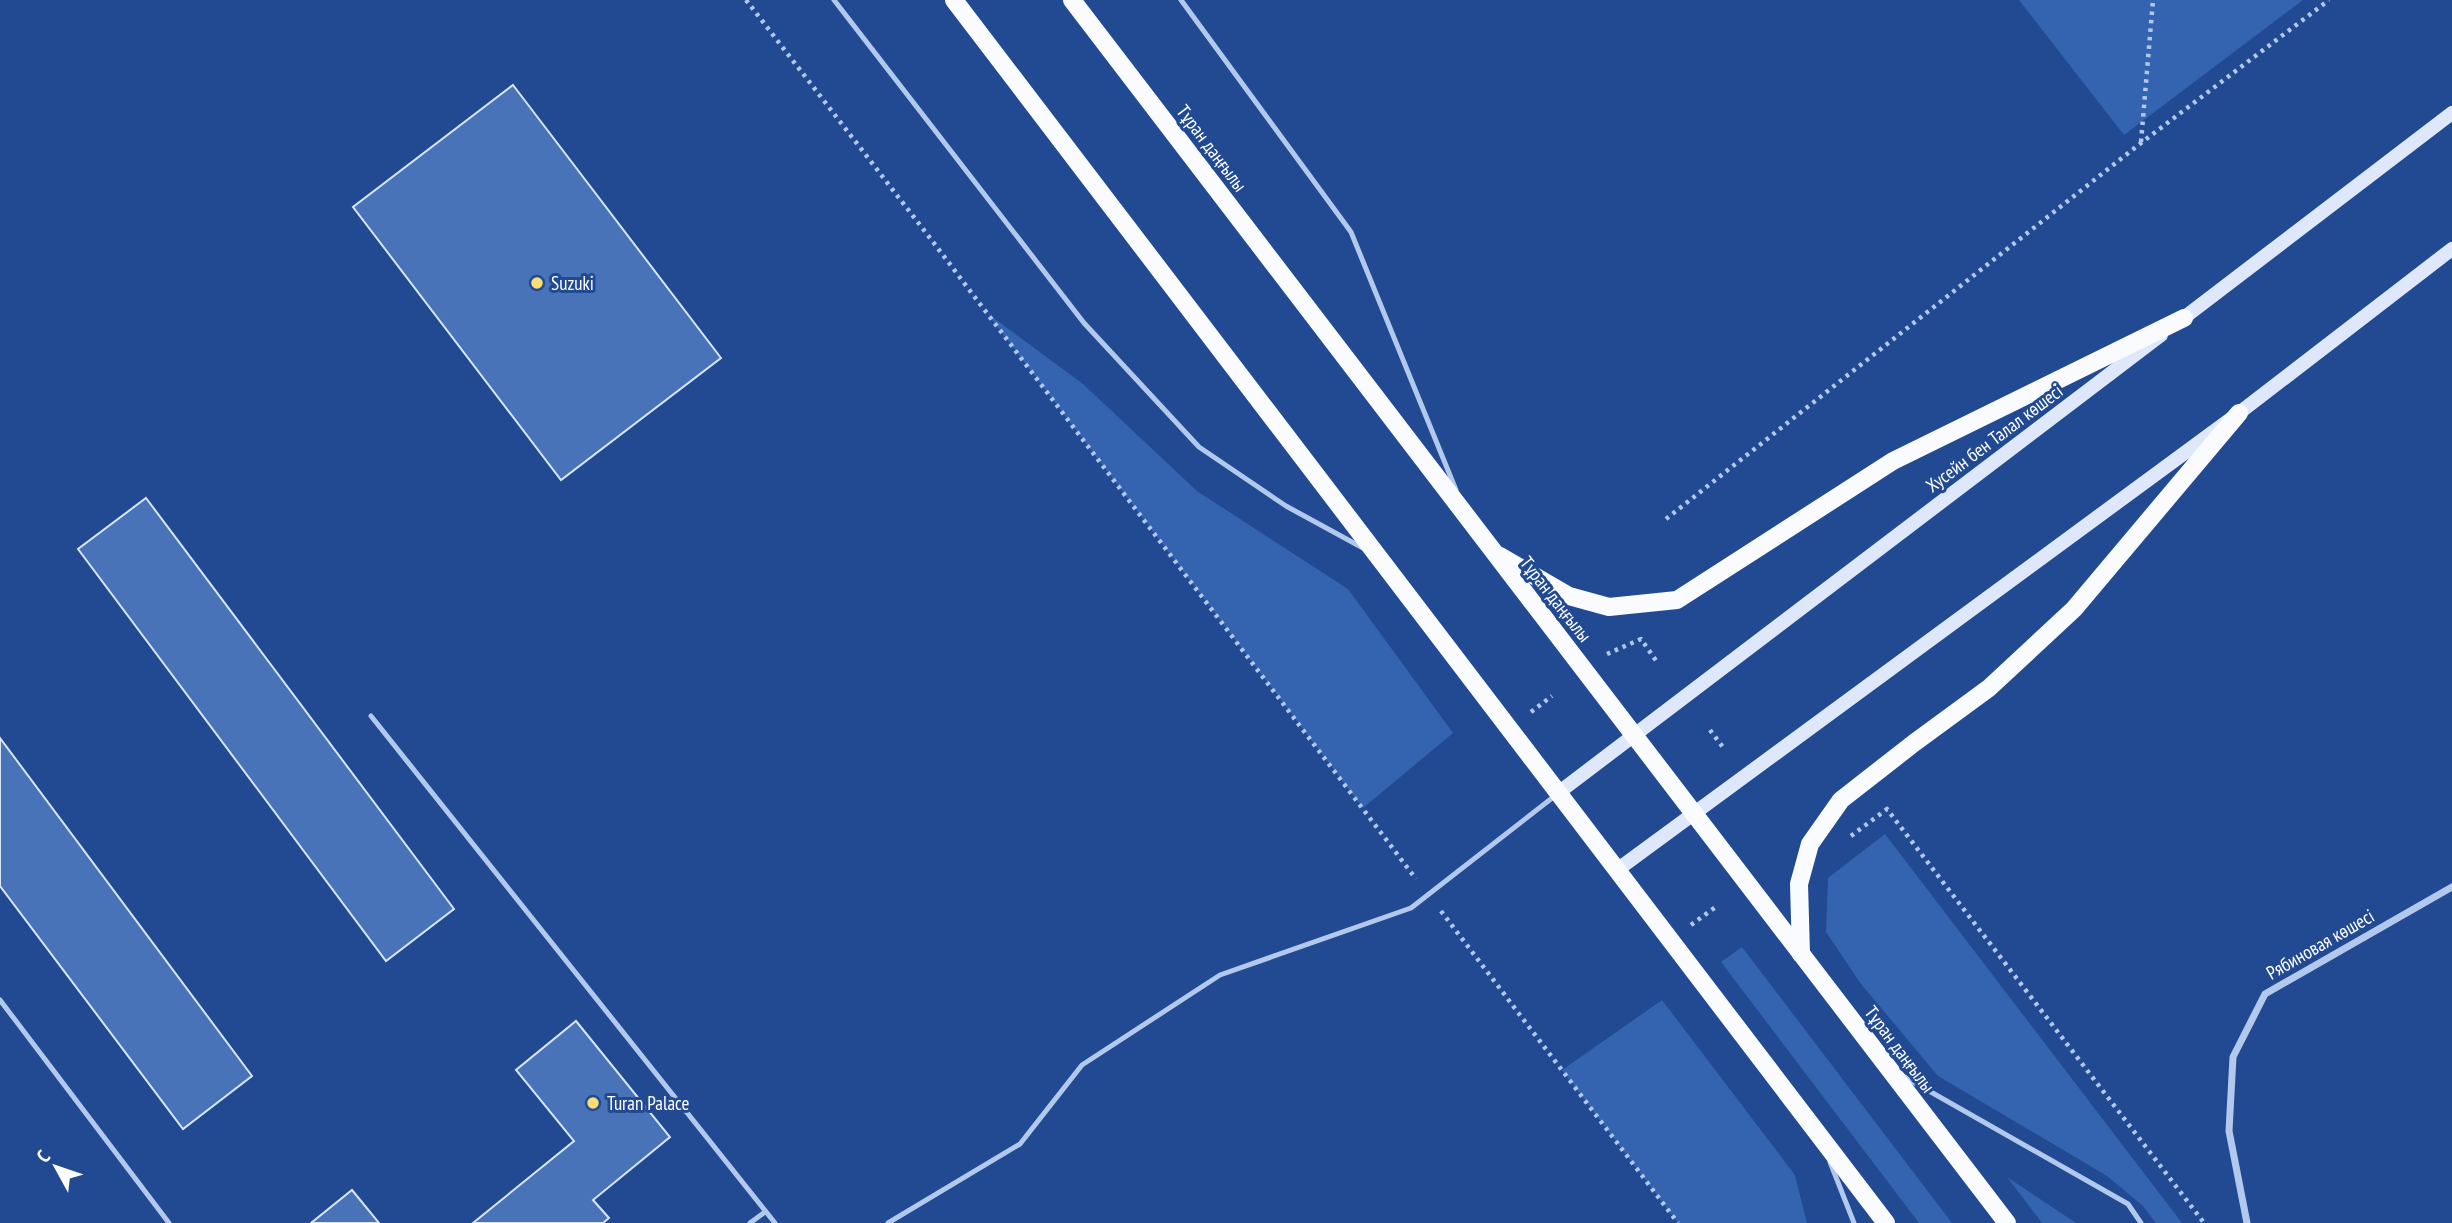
<svg xmlns="http://www.w3.org/2000/svg" width="2452" height="1223" font-family="'PT Sans Narrow',sans-serif">
<style>
.green{fill:#3463af}
.building{fill:#4973b9;stroke:#d8e5fa;stroke-width:2}
.lines{fill:none;stroke-linecap:round;stroke-linejoin:round}
.path{stroke:#b2c9ed;stroke-width:4.5;stroke-dasharray:3.5 5;stroke-linecap:butt}
.lane{stroke:#b2c9ed;stroke-width:5}
.street{stroke:#b2c9ed;stroke-width:7}
.secondary{stroke:#dfe8fa;stroke-width:14}
.primary{stroke:#f9fbff;stroke-width:18}
.poi-dot{fill:#fadd74;stroke:#214a92;stroke-width:2.5}
.labels{text-anchor:middle;dominant-baseline:central;stroke-width:6;stroke-linejoin:round;paint-order:stroke}
.street-label{font-size:19px;fill:#fff;stroke:#214a92}
.poi-label{font-size:19px;fill:#fff;stroke:#214a92;text-anchor:start}
</style>
<rect width="100%" height="100%" fill="#214a92"/>
<g class="green">
<path d="M2019,0H2303L2124,135Z"/>
<path d="M987,313L1083,384L1197,491L1348,589L1453,733L1363,808Z"/>
<path d="M1885,834L2182,1223H2156L2143,1206L2107,1176L1938,1076L1861,984L1826,932L1828,878Z"/>
<path d="M1742,947L1952,1223H1919L1721,962Z"/>
<path d="M1662,1000L1795,1175L1807,1223H1678L1562,1070Z"/>
<path d="M2007,1177L2076,1223H2042Z"/>
</g>
<g class="building">
<path d="M513,85L721,358L561,480L353,207Z"/>
<path d="M146,498L454,909L386,961L78,549Z"/>
<path d="M0,738L252,1076L183,1129L0,886Z"/>
<path d="M576,1021L670,1137L593,1200L609,1218L603,1223H473L574,1141L516,1070Z"/>
<path d="M352,1190L379,1223H311Z"/>
</g>
<g class="lines">
<g class="path">
<path d="M746,0L930,238L1416,879"/>
<path d="M2141,142L2153,0"/>
<path d="M1666,519L2141,143L2329,0"/>
<path d="M1607,654L1641,639L1657,662"/>
<path d="M1531,712L1552,696"/>
<path d="M1710,730L1725,750"/>
<path d="M1851,836L1887,809L2204,1223"/>
<path d="M1441,911L1678,1223"/>
<path d="M1691,925L1717,906"/>
</g>
<g class="lane">
<path d="M834,0L1084,323L1199,447L1286,506L1363,548"/>
<path d="M1181,0L1351,232L1456,490"/>
<path d="M371,716L775,1223"/>
<path d="M0,1000L169,1223"/>
<path d="M1901,1075L2128,1204L2141,1223"/>
<path d="M1830,1162L1854,1223"/>
<path d="M750,1223L765,1212"/>
<path d="M888,1223L1020,1144L1082,1065L1220,975L1411,908L1556,795"/>
</g>
<path class="street" d="M2247,1223L2229,1131L2233,1057L2265,994L2452,887"/>
<g class="secondary">
<path d="M2177,323L2452,113"/>
<path d="M1558,793L2161,335"/>
<path d="M1617,870L2239,413L2452,249"/>
</g>
<g class="primary">
<path d="M954,0L1886,1223"/>
<path d="M1072,0L2007,1223"/>
<path d="M1500,556L1569,596L1609,607L1677,600L1893,461L2184,318"/>
<path d="M1801,954L1799,884L1810,844L1841,800L1914,743L1989,688L2074,609L2239,413"/>
</g>
</g>
<g class="poi-dot">
<circle cx="537" cy="283" r="7"/>
<circle cx="593" cy="1103" r="7"/>
</g>
<g class="labels">
<g class="street-label">
<text transform="translate(1212 148) rotate(53)">Тұран даңғылы</text>
<text transform="translate(1994 438) rotate(-37)">Хусейн бен Талал көшесі</text>
<text transform="translate(1556 599) rotate(52)">Тұран даңғылы</text>
<text transform="translate(2320 944) rotate(-30)">Рябиновая көшесі</text>
<text transform="translate(1900 1049) rotate(53)">Тұран даңғылы</text>
</g>
<g class="poi-label">
<text x="551" y="283">Suzuki</text>
<text x="607" y="1103">Turan Palace</text>
</g>
</g>
<g transform="translate(56 1167) rotate(310)" stroke="#214a92" stroke-width="5" paint-order="stroke">
<path d="M0-5L12 26L0 18L-12 26Z" fill="#ffffff"/>
<text y="-10" font-size="19" font-weight="bold" text-anchor="middle" fill="#ffffff">С</text>
</g>
</svg>
